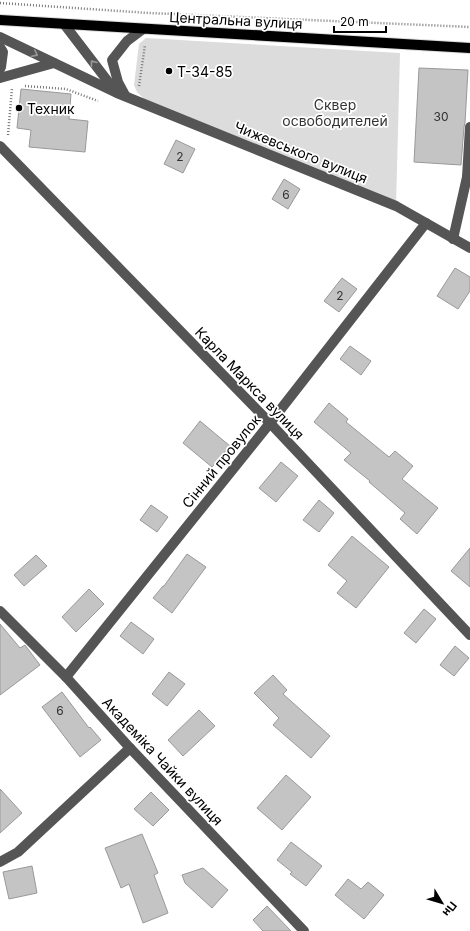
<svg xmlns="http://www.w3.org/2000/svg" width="470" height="931" font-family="Inter,sans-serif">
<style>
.green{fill:#dcdcdc}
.building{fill:#c4c4c4;stroke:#999}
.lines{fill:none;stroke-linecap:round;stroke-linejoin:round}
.major-casing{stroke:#dbdbdb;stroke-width:12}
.path{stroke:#777;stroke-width:2.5;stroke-dasharray:1 2;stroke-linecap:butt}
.minor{stroke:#555;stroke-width:10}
.major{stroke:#000;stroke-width:10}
.oneway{stroke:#999}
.poi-dot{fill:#000;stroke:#fff;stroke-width:1.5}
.labels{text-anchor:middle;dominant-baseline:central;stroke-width:3.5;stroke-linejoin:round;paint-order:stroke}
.number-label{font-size:12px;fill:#313131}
.street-label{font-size:14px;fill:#000;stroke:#fff}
.poi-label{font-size:14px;fill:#000;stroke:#fff;text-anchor:start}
.park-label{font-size:14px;fill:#333;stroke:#fff}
</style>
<rect width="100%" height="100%" fill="#fff"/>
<path class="green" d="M146,38L400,53L396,206L153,107L137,92L134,85L139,44Z"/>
<g class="building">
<path d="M419,68L468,70L465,123L464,127L461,165L414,162Z"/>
<path d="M21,89L71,94L69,119L88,121L85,152L29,147L31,130L17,128Z"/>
<path d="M176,140L195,149L183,173L164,164Z"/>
<path d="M284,179L300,189L288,209L272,199Z"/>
<path d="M455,268L470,277V291L458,309L437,296Z"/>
<path d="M342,278L357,289L339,312L324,301Z"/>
<path d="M350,346L371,361L361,375L340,359Z"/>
<path d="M329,403L348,419L346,422L389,457L395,451L413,466L402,479L438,508L417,534L400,519L405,513L369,482L370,481L344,460L351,453L314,422Z"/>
<path d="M200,421L230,446L212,467L183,443Z"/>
<path d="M281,462L298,476L276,502L259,488Z"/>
<path d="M319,500L334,513L319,532L303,520Z"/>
<path d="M151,505L168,517L157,532L140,520Z"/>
<path d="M352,536L389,567L356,608L337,593L347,581L328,565Z"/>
<path d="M470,548V587L451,571Z"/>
<path d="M187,554L206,567L172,613L153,598L163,586H164Z"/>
<path d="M36,555L47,566L24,586L14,575Z"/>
<path d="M89,589L104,604L76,632L62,617Z"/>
<path d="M424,609L436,619L416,643L404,633Z"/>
<path d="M131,622L154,639L143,654L120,636Z"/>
<path d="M0,624L20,648L25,645L40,665L0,695Z"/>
<path d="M455,646L469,658L454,676L440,665Z"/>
<path d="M169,672L185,684L167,706L152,694Z"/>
<path d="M273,675L287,690L283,694L330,736L311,758L273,725L279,718L254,693Z"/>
<path d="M62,692L89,728L90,727L101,740L80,757L42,707Z"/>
<path d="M199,710L215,726L183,756L168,740Z"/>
<path d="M286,775L311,797L282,830L257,808Z"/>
<path d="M0,789L22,813L0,833Z"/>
<path d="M151,792L169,810L153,826L134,809Z"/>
<path d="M142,834L158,873L154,875L168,913L143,923L129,884L121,888L105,848Z"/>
<path d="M291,842L322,866L306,886L290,874L292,872L277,860Z"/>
<path d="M32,866L37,893L9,899L3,872Z"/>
<path d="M203,868L228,890L212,908L185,883L182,875Z"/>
<path d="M348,879L361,889L368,882L384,895L364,919L335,895Z"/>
<path d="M267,906L291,931H263L253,920Z"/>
</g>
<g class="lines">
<g class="major-casing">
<path id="major" d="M0,20L470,48"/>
</g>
<g class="path">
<path d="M0,3L149,13L470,27"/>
<path d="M25,86L66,89L98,101"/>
<path d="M139,86L145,45"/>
<path d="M8,135L12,88"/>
</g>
<g class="minor">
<path d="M64,24L116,92"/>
<path d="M0,37L117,93L396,206L470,248"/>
<path d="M0,47L3,52L1,67L0,69"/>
<path d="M0,78L54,63"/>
<path d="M125,95L118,82L112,60L127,41L143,29"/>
<path d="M0,146L270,423L470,635"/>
<path d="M467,177L470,127"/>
<path d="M453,239L467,177H470"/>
<path d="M0,611L66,677L130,748L304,931"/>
<path d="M66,677L270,423L426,223"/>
<path d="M0,862L18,852L130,748"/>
</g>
<use href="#major" class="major"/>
</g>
<defs><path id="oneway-chevron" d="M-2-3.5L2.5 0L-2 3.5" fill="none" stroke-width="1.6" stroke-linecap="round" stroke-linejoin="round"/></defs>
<g class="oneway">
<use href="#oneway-chevron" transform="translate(35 54) rotate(26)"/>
<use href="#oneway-chevron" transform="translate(93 63) rotate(-128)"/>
</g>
<g class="poi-dot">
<circle cx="169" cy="71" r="4"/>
<circle cx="19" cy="108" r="4"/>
</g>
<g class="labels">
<g class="number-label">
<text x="441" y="116">30</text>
<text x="180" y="156">2</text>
<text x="286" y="194">6</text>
<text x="340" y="295">2</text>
<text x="60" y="710">6</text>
</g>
<g class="street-label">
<text transform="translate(236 20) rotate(3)">Центральна вулиця</text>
<text transform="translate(301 152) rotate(22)">Чижевського вулиця</text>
<text transform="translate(250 383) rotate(46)">Карла Маркса вулиця</text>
<text transform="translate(221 461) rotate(-51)">Сінний провулок</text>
<text transform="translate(163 761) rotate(47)">Академіка Чайки вулиця</text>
</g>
<g class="poi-label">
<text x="177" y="71">Т-34-85</text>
<text x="27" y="108">Техник</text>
</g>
<g class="park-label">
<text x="335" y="104">Сквер<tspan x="335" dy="16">освободителей</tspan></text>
</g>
</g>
<g transform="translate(442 903) rotate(128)" stroke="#ffffff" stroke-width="3" paint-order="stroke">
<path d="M0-3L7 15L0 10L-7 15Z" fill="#000000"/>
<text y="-6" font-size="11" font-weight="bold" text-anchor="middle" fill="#000000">Пн</text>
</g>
<path d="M334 26v6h52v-6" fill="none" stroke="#000000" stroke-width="2"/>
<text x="340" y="26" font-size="12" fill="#000000" stroke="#ffffff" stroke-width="3" paint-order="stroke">20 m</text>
</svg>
